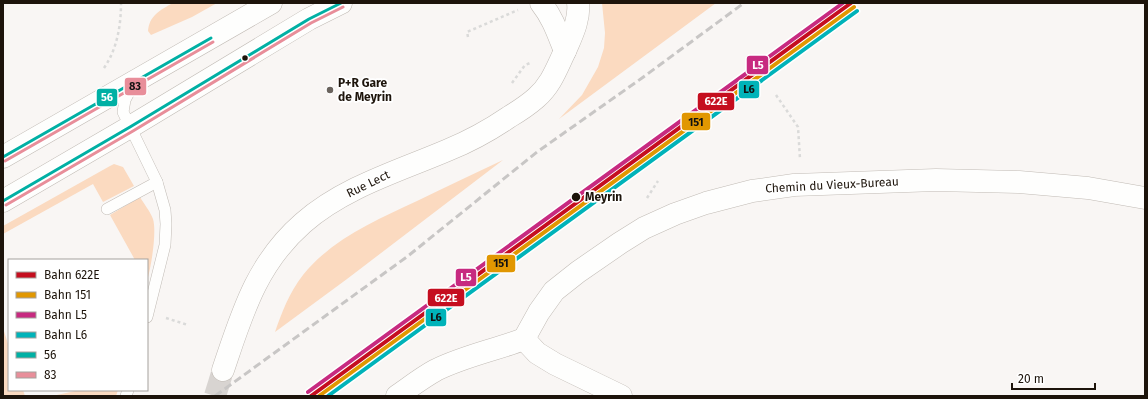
<svg xmlns="http://www.w3.org/2000/svg" width="1148" height="399" font-family="'Fira Sans',sans-serif">
<style>
.green{fill:#fbdac0}
.lines{fill:none;stroke-linecap:round;stroke-linejoin:round}
.primary-tunnel{stroke:#d8d4d1;stroke-width:22;stroke-dasharray:22 11;stroke-linecap:butt}
.service-casing{stroke:#c1bbb5;stroke-width:12}
.minor-casing{stroke:#c1bbb5;stroke-width:23}
.primary-casing{stroke:#c1bbb5;stroke-width:23}
.path{stroke:#dadad9;stroke-width:2.5;stroke-dasharray:3 3;stroke-linecap:butt}
.service{stroke:#fefefd;stroke-width:11}
.minor{stroke:#fefefd;stroke-width:22}
.primary{stroke:#fefefd;stroke-width:22}
.rail{stroke:#c8c6c5;stroke-width:3;stroke-dasharray:8 4;stroke-linecap:butt}
.bus-1-casing{stroke:#fff;stroke-width:6}
.bus-2-casing{stroke:#fff;stroke-width:6}
.bus-1{stroke:#00b0a4;stroke-width:3}
.bus-2{stroke:#e88e9a;stroke-width:3}
.rail-1-casing{stroke:#fff;stroke-width:7}
.rail-2-casing{stroke:#fff;stroke-width:7}
.rail-3-casing{stroke:#fff;stroke-width:7}
.rail-4-casing{stroke:#fff;stroke-width:7}
.rail-1{stroke:#c50e1f;stroke-width:4}
.rail-2{stroke:#e19701;stroke-width:4}
.rail-3{stroke:#c72a80;stroke-width:4}
.rail-4{stroke:#00b3b9;stroke-width:4}
.bus-dot{fill:#1d140b;stroke:#fff;stroke-width:1.5}
.poi-dot{fill:#6a635d;stroke:#fff;stroke-width:1.5}
.labels{text-anchor:middle;dominant-baseline:central;stroke-width:3.5;stroke-linejoin:round;paint-order:stroke}
.poi-label{font-size:12px;font-weight:bold;fill:#1d140b;stroke:#fff;text-anchor:start}
.street-label{font-size:12px;fill:#1d140b;stroke:#fff}
.stop-label{font-size:12px;font-weight:bold;fill:#1d140b;stroke:#fff;text-anchor:start}
.line-badge{stroke:#fff;stroke-width:1.5}
.badge-label{font-size:11px;text-anchor:middle;font-weight:bold;fill:#fff}
.pale-badge-label{font-size:11px;text-anchor:middle;font-weight:bold;fill:#111}
</style>
<rect width="100%" height="100%" fill="#f9f6f4"/>
<g class="green">
<path d="M173,3H217L192,17L151,35L148,31C149,16 160,10 173,3Z"/>
<path d="M602,3H716L559,119L582,95L598,67L604,48L605,33Z"/>
<path d="M503,160L347,279L275,332C282,312 289,293 303,275C332,239 376,220 417,201C445,187 474,174 503,160Z"/>
<path d="M114,164L123,167L134,186L103,202L93,184L3,234V226L110,166Z"/>
<path d="M140,197C144,204 150,211 153,219C157,232 151,268 147,281V260H135L110,215Z"/>
<path d="M3,328L9,347V390H23L25,396H3Z"/>
<path d="M80,390H118L116,396H52Z"/>
</g>
<g class="lines">
<path class="primary-tunnel" d="M215,396L223,370"/>
<g class="service-casing">
<g id="service">
<path d="M132,87L125,100L123,112L157,182L165,210L166,224L165,245L147,317"/>
<path d="M107,209L157,182"/>
<path d="M126,396L128,390"/>
</g>
</g>
<g class="minor-casing">
<g id="minor">
<path d="M524,339L539,312L554,291L578,272L620,243L644,228L675,214L706,203L752,191L794,185L936,180L1019,182L1088,188L1145,198"/>
<path d="M524,339L537,353L555,364L621,396"/>
<path d="M397,396C410,387 423,377 436,370C464,356 495,350 524,339"/>
</g>
</g>
<g class="primary-casing">
<g id="primary">
<path d="M541,3C553,18 558,34 565,51"/>
<path d="M3,157L271,3"/>
<path d="M3,201L130,127L309,19L341,3"/>
<path d="M223,370C242,314 256,264 303,223C344,187 399,171 448,150C470,141 490,130 509,117C519,111 528,105 536,98C552,84 557,67 566,49C572,35 580,19 578,3"/>
</g>
</g>
<g class="path">
<path d="M468,37L467,32L518,10"/>
<path d="M104,68C117,49 121,26 121,3"/>
<path d="M512,83L525,65L530,63"/>
<path d="M776,95L798,127L800,159"/>
<path d="M647,198L658,181"/>
<path d="M166,318L188,325"/>
</g>
<use href="#service" class="service"/>
<use href="#minor" class="minor"/>
<use href="#primary" class="primary"/>
<path class="rail" d="M215,396L408,256L537,152L642,78L744,3"/>
<g class="bus-1-casing">
<g id="bus-1">
<path d="M3,157L211,38"/>
<path d="M3,201L130,127L309,19L341,3"/>
</g>
</g>
<g class="bus-2-casing">
<g id="bus-2">
<path d="M5,161L213,42"/>
<path d="M6,205L133,131L311,23L343,7"/>
</g>
</g>
<use href="#bus-1" class="bus-1"/>
<use href="#bus-2" class="bus-2"/>
<g class="rail-1-casing">
<path id="rail-1" d="M311,396L851,3"/>
</g>
<g class="rail-2-casing">
<path id="rail-2" d="M319,396L854,7"/>
</g>
<g class="rail-3-casing">
<path id="rail-3" d="M308,392L843,3"/>
</g>
<g class="rail-4-casing">
<path id="rail-4" d="M328,396L857,11"/>
</g>
<use href="#rail-1" class="rail-1"/>
<use href="#rail-2" class="rail-2"/>
<use href="#rail-3" class="rail-3"/>
<use href="#rail-4" class="rail-4"/>
</g>
<g class="bus-dot">
<circle cx="245" cy="58" r="3.5"/>
<circle cx="576" cy="197" r="5"/>
</g>
<circle class="poi-dot" cx="330" cy="90" r="4"/>
<g class="labels">
<g class="poi-label">
<text x="338" y="83">P+R Gare<tspan x="338" dy="14">de Meyrin</tspan></text>
</g>
<g class="street-label">
<text transform="translate(368 184) rotate(-26)">Rue Lect</text>
<text transform="translate(832 185) rotate(-3)">Chemin du Vieux-Bureau</text>
</g>
<g class="stop-label">
<text x="585" y="197">Meyrin</text>
</g>
</g>
<g class="line-badge">
<rect x="746" y="55" width="23" height="20" rx="4" fill="#c72a80"/>
<rect x="124" y="77" width="23" height="19" rx="4" fill="#e88e9a"/>
<rect x="738" y="80" width="22" height="19" rx="4" fill="#00b3b9"/>
<rect x="96" y="88" width="22" height="19" rx="4" fill="#00b0a4"/>
<rect x="697" y="92" width="38" height="19" rx="4" fill="#c50e1f"/>
<rect x="681" y="112" width="30" height="19" rx="4" fill="#e19701"/>
<rect x="486" y="254" width="30" height="19" rx="4" fill="#e19701"/>
<rect x="455" y="268" width="22" height="19" rx="4" fill="#c72a80"/>
<rect x="427" y="288" width="38" height="19" rx="4" fill="#c50e1f"/>
<rect x="425" y="308" width="22" height="19" rx="4" fill="#00b3b9"/>
</g>
<g class="badge-label">
<text x="758" y="69">L5</text>
<text x="107" y="101">56</text>
<text x="716" y="105">622E</text>
<text x="466" y="281">L5</text>
<text x="446" y="302">622E</text>
</g>
<g class="pale-badge-label">
<text x="135" y="90">83</text>
<text x="749" y="93">L6</text>
<text x="696" y="126">151</text>
<text x="501" y="267">151</text>
<text x="436" y="321">L6</text>
</g>
<rect width="1148" height="399" fill="none" stroke="#1d140b" stroke-width="8"/>
<rect x="8" y="259" width="140" height="132" fill="#ffffff" stroke="#a5a19d"/>
<rect x="16" y="272" width="20" height="6" fill="#c50e1f" stroke="#a5a19d"/>
<text x="44" y="279" font-size="12" fill="#1d140b">Bahn 622E</text>
<rect x="16" y="292" width="20" height="6" fill="#e19701" stroke="#a5a19d"/>
<text x="44" y="299" font-size="12" fill="#1d140b">Bahn 151</text>
<rect x="16" y="312" width="20" height="6" fill="#c72a80" stroke="#a5a19d"/>
<text x="44" y="319" font-size="12" fill="#1d140b">Bahn L5</text>
<rect x="16" y="332" width="20" height="6" fill="#00b3b9" stroke="#a5a19d"/>
<text x="44" y="339" font-size="12" fill="#1d140b">Bahn L6</text>
<rect x="16" y="352" width="20" height="6" fill="#00b0a4" stroke="#a5a19d"/>
<text x="44" y="359" font-size="12" fill="#1d140b">56</text>
<rect x="16" y="372" width="20" height="6" fill="#e88e9a" stroke="#a5a19d"/>
<text x="44" y="379" font-size="12" fill="#1d140b">83</text>
<path d="M1012 383v6h83v-6" fill="none" stroke="#1d140b" stroke-width="2"/>
<text x="1018" y="383" font-size="12" fill="#1d140b" stroke="#ffffff" stroke-width="3" paint-order="stroke">20 m</text>
</svg>
